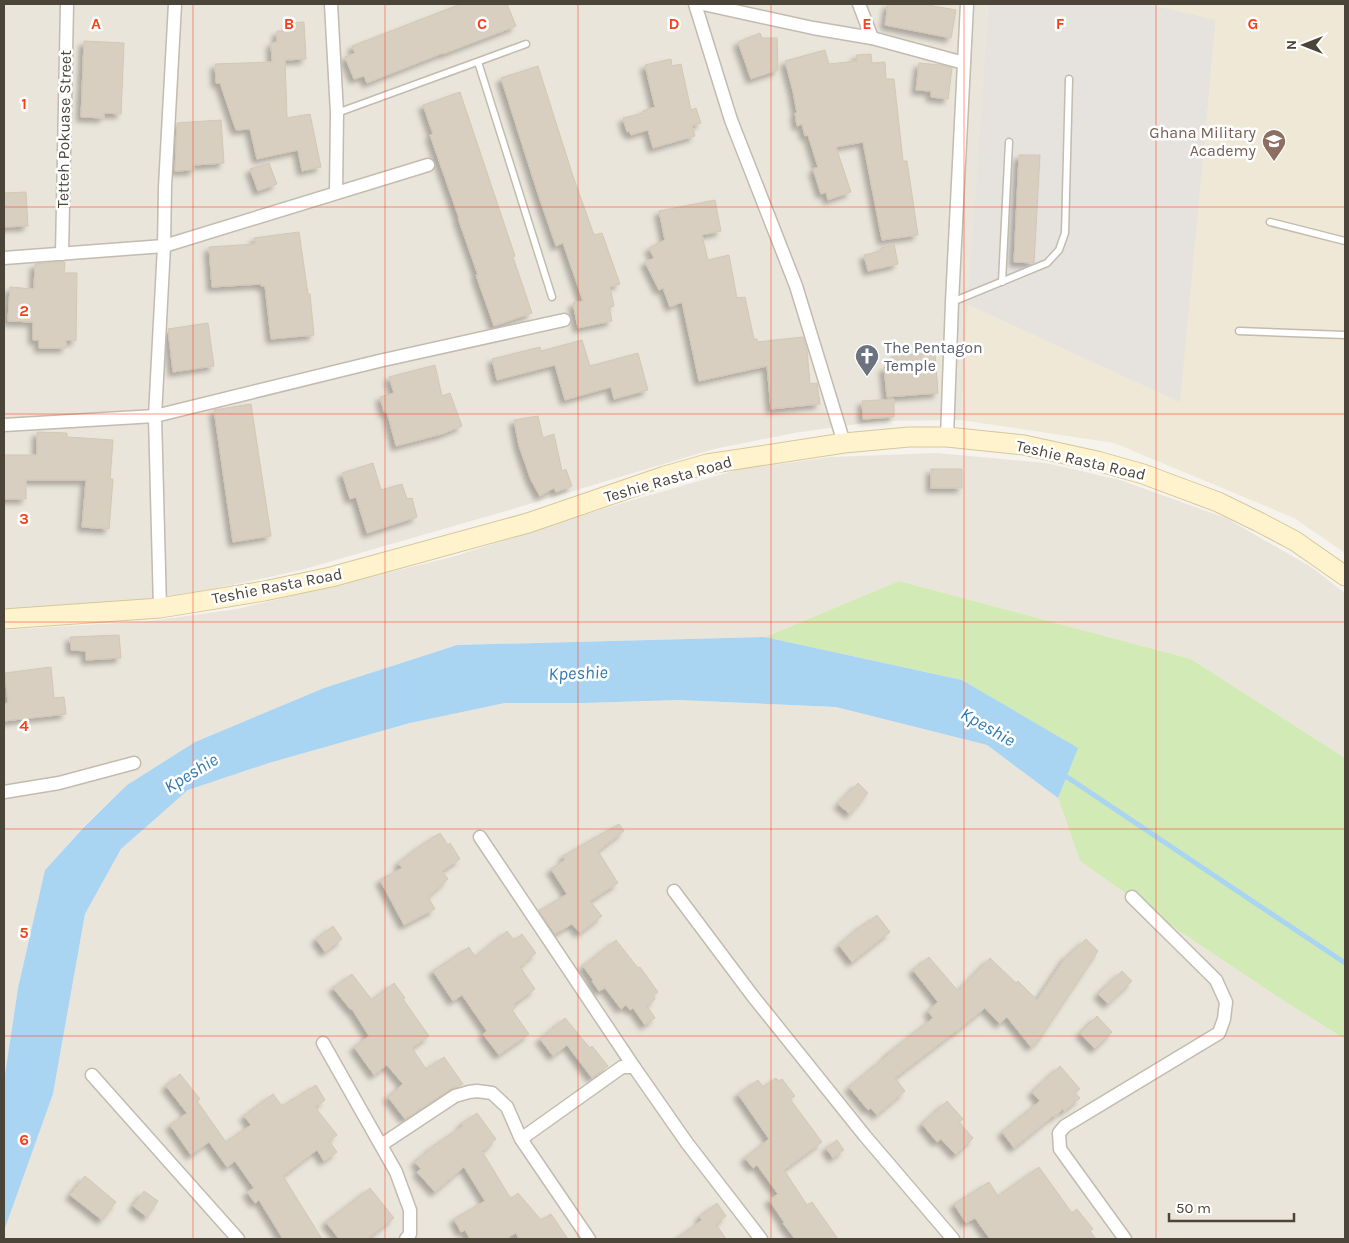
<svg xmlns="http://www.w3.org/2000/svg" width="1349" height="1243" font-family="Karla,sans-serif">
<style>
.residential{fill:#eae5da}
.industrial{fill:#e6e2dd}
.education{fill:#efe8d6}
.green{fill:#d2eab5}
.water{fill:#a9d4f2}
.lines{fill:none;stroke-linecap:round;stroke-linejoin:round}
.stream{stroke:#a9d4f2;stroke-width:5}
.building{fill:#d8cfc1;stroke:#d3c7b4;filter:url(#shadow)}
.service-casing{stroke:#c2bbae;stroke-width:9}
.minor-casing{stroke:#c2bbae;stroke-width:15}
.secondary-casing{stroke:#d6c79b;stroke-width:21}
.service{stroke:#fff;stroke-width:6}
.minor{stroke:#fff;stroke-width:12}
.secondary{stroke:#fff3cd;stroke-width:19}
.grid{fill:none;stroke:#fc3f1d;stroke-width:1;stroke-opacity:0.55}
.labels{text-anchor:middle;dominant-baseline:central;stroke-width:5;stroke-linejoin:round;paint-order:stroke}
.street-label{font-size:16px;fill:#4b4439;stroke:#fff}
.education-label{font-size:16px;fill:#785e54;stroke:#fff;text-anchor:end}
.worship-label{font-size:16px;fill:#5b616d;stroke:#fff;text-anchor:start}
.water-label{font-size:18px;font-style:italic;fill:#2e7ab2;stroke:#fff}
.grid-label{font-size:16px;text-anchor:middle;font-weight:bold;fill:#fc3f1d;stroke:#fff;stroke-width:5;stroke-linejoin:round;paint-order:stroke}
</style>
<defs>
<filter id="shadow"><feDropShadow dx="-4.5" dy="4.5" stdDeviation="2.5" flood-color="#0004"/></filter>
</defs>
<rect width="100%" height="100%" fill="#f6f3ec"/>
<g class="residential">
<path d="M4,4H988L961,420L879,421L794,433L714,449L506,511L301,570L153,602L4,611Z"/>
<path d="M937,453L1046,463L1120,480L1226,518L1311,567L1345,593V758L1191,659L899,581L765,637L457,645L324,688L195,742L127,785L84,826L45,870L18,988L4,1081V630L150,621L237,609L452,557L619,504L737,470L831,457Z"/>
<path d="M679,700L836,707L987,745L1058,798L1080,861L1167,923L1284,1001L1345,1039V1239H4V1231L53,1094L85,914L121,849L188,790L269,763L410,723L505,703H584Z"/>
</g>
<path class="industrial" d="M988,4H1147L1216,19L1181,403L968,305Z"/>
<path class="education" d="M1147,4H1345V553L1294,518L1114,443L961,420L968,305L1180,402L1216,20Z"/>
<path class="green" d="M899,581L1191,659L1345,758V1039L1284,1001L1167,923L1080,861L1058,798L1077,748L962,680L765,637Z"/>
<path class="water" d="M765,637L962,680L1078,748L1058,798L987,745L836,707L679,700L584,703H505L410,723L269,763L188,790L121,849L85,914L53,1094L4,1231V1081L18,988L45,870L84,827L127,785L195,742L324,688L457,645Z"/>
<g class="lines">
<path class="stream" d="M1061,773L1345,963"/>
</g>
<g class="building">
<path d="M461,4H507L516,26L443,54V53L367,83L364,76L354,79L345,57L355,53L352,46Z"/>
<path d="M888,4H922L956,10L951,38L885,25Z"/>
<path d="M304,22L306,59L285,60L287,118L310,114L321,167L302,171L298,150L257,159L250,129L236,130L220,83H216L215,64L272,62L271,43L277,42V31H289L290,23Z"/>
<path d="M760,33L762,38H777L778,70L751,79L738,42Z"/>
<path d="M84,41L124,43L121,114L104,113V118L81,117Z"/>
<path d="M825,50L829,64L857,61L856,55L871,54L872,63L885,62L886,79H894L903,161H907L918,235L882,240L863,142L836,147L851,192L828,200L826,192L821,194L813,169L818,167L808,135L805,136L802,124L797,126L795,113H797L793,91L785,61Z"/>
<path d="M671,59L672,66L681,64L691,110L696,108L701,123L692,126L695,136L653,148L648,130L631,135L629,131L627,132L623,118L643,113V111L655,107L645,65Z"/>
<path d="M919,63L941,65L952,68L948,99L931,97V91L916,90Z"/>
<path d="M538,66L573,176L594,235L602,233L620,284L610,287L614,306L609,307L612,321L578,328L573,303L583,301L563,243L556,246L538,194L501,78Z"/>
<path d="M460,92L515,256L513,257L532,313L494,326L476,275H478L458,218H459L430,135L433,134L423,105Z"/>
<path d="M221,120L224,163L194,165V170L175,171L177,123Z"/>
<path d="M1019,155H1040L1034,263L1014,262Z"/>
<path d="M269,163L277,184L258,191L250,169Z"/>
<path d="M26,192L28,226L4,227V193Z"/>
<path d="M715,200L721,231L702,235L708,260L729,255L737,298L745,297L754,339H757V342L803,337L807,350L810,384L817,383L820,404L771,409L767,366L699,381L682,302L670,307L663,288L659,290L645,262L654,258L649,248L665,240L659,211Z"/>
<path d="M299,232L308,294H310L314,335L271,339L265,286H261V284L212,287L209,247L255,244L254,238Z"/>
<path d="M894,244L898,264L868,271L864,255L881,251V248Z"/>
<path d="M56,262H65L64,273H77L76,341L66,340V348H39V340H33V322L8,321L10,287L34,289L35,264Z"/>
<path d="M208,323L214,366L173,372L168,329Z"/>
<path d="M582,340L590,366L638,353L648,390L614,399L611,387L565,400L555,365L497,380L492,359L540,347L541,351Z"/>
<path d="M935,353L938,393L887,397L884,367L893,366L892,356Z"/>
<path d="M435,365L442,396L450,393L462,426L442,434L396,446L387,412H384L380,397L394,393L389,377Z"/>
<path d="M894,399V417L863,419L862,401Z"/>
<path d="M251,404L271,536L233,542L214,410Z"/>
<path d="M538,416L543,438L554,434L562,471L566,469L572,486L556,492L554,488L540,496L531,480L519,446L514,420Z"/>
<path d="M37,432L67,433V437L113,440L110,479H113L109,529L82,527L86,480H26V499H4V455H37Z"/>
<path d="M373,463L381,490L402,484L407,499L412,498L417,517L367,533L356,497L350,499L342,473Z"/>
<rect x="931" y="469" width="31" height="19"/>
<path d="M119,635L121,658L86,660V651L71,650L70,637Z"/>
<path d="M51,667L54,698L64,697L66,714L4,721V704L8,703L5,673Z"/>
<path d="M858,783L868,793L850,814L838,804Z"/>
<path d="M619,824L624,831L598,851L618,883L590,901L602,916L580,933L572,924L555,934L539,911L567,894L551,869L565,860L563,856Z"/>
<path d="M440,833L448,845L450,843L460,859L442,871L448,879L428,897L435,909L404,925L380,880L402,868L398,863L420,846Z"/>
<path d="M877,915L890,932L852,962L839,945L863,924L864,925Z"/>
<path d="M333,926L342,939L325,952L316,939Z"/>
<path d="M507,931L514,940L522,934L536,953L526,961L527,962L520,967L535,989L514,1004L516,1007L512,1010L529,1034L499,1055L483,1034L487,1031L462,995L453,1001L433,971L469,947L475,957Z"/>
<path d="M1086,939L1098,951L1039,1040L1031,1047L1007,1017L1000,1024L985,1008L956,1032V1031L895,1078L905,1091L877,1115L871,1108L868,1110L849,1087L888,1055L887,1054L933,1018L928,1011L938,1002L913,970L929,957L958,991L990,958L1016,983L1018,981L1037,1000L1067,955L1068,956Z"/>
<path d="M616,940L638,968L640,967L658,992L653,996L655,999L647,1006L655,1018L645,1025L633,1008L630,1010L626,1005L621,1009L605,988L599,991L592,981L593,980L583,966Z"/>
<path d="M1122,971L1132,981L1108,1004L1098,994Z"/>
<path d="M352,974L372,1000L394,983L405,998L403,999L429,1036L412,1048L426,1069L444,1057L463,1084L451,1089L405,1119L388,1097L403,1084L387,1065L374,1075L354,1047L369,1036L352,1009L351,1010L333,988Z"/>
<path d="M1097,1016L1112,1032L1095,1049L1080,1033Z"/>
<path d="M565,1018L590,1048L592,1046L608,1066L592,1078L567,1045L553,1056L540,1039Z"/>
<path d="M1060,1066L1080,1089L1075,1093L1080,1098L1064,1111L1063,1109L1054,1117L1053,1116L1014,1148L1002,1132L1040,1101L1032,1092Z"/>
<path d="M180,1074L200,1099L197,1101L226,1142L251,1125L244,1116L273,1094L282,1106L316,1085L325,1100L315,1107L337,1135L329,1141L337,1152L324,1161L317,1150L283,1176L322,1239H283L259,1200L255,1203L247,1192L254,1188L235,1161L227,1167L209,1142L191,1155L170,1125L187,1113L166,1086Z"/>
<path d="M776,1078L779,1081L782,1079L795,1096L790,1099L822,1142L784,1170L807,1205L812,1202L838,1239H795L783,1223L784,1222L769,1200L778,1194L757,1165L753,1168L745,1158L769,1139L738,1094L758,1080L763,1087Z"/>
<path d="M947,1101L963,1119L959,1122L973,1138L956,1155L941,1139L937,1142L922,1124Z"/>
<path d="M477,1113L496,1139L491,1142L492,1144L482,1151L511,1199L518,1193L541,1220L551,1214L568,1239H519L516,1233L505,1239H470L465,1230L461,1232L454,1219L485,1201L464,1167L435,1192L417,1172L421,1169L415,1162L433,1146L463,1126L461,1124Z"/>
<path d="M837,1140L844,1150L833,1158L826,1148Z"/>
<path d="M1039,1167L1072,1213L1077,1209L1093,1229L1090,1231L1096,1239H990L975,1218L966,1223L954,1204L989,1182L998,1196Z"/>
<path d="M85,1176L116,1202L102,1220L70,1195Z"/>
<path d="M370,1188L394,1218L367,1239H339L326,1222Z"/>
<path d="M144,1191L158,1201L147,1217L133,1206Z"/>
<path d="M717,1203L726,1216L716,1224L726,1239H676L702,1220L699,1217Z"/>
</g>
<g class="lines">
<g class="service-casing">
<g id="service">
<path d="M478,62L552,297"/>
<path d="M337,113L526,44"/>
<path d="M1270,222L1345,241"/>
<path d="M1002,282L1009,142"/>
<path d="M952,302L1047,263L1059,250L1065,233L1069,79"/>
<path d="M1239,331L1345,335"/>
</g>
</g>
<g class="minor-casing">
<g id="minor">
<path d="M331,4L337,113L336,192"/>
<path d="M695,4L731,120L796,286L844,443"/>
<path d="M703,4L813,28L872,38L964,63"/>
<path d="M859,4L872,38"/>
<path d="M62,254L67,4"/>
<path d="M4,258L164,246L428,165"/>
<path d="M4,425L155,416L379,361L564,320"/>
<path d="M947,437L952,302L967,4"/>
<path d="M160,608L155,416L164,246L165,187L175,4"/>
<path d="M4,792L59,783L134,763"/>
<path d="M480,837L634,1067"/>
<path d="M674,891L752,995L865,1136L953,1239"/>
<path d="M323,1043L396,1172L410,1210V1234L406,1239"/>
<path d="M92,1075L238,1239"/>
<path d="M521,1139L622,1067H634L687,1143L761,1239"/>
<path d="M381,1145L455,1096L469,1092L477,1091L492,1093L507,1107L521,1139L589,1239"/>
<path d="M1125,1239L1065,1156L1060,1149L1059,1133L1065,1126L1219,1033L1224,1019L1226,1002L1216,980L1132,897"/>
</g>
</g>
<g class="secondary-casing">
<path id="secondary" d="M4,619L160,608L264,591L331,577L528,523L665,476L707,464L844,443L909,437H947L1024,445L1097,461L1143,474L1218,502L1259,522L1295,541L1345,576"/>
</g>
<use href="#service" class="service"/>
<use href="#minor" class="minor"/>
<use href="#secondary" class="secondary"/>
</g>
<path class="grid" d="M193,4V1239M385,4V1239M578,4V1239M771,4V1239M964,4V1239M1156,4V1239M4,207H1345M4,414H1345M4,622H1345M4,829H1345M4,1036H1345"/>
<defs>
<g id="school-pin" transform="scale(1.25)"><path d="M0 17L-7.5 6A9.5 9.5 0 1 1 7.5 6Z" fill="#8d6e63" stroke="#fff"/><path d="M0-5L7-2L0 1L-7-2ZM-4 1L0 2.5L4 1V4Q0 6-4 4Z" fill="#fff"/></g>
<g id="church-pin" transform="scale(1.25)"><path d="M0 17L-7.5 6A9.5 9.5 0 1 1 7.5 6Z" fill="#6b7280" stroke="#fff"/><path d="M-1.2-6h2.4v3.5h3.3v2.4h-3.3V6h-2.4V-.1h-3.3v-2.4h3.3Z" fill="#fff"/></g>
</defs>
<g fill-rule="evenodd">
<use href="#school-pin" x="1274" y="141"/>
<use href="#church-pin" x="867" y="356"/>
</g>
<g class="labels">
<g class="street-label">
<text transform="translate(64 129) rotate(-89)">Tetteh Pokuase Street</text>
<text transform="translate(1081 460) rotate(13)">Teshie Rasta Road</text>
<text transform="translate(668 479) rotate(-16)">Teshie Rasta Road</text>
<text transform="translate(277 586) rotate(-11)">Teshie Rasta Road</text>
</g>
<g class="education-label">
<text x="1256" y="132">Ghana Military<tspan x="1256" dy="18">Academy</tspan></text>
</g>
<g class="worship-label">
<text x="884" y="347">The Pentagon<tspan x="884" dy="18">Temple</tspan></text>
</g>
<g class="water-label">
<text transform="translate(578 673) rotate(-2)">Kpeshie</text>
<text transform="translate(988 727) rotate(30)">Kpeshie</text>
<text transform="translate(191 773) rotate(-31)">Kpeshie</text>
</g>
</g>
<g class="grid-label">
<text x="96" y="29">A</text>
<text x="289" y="29">B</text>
<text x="482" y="29">C</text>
<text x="674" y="29">D</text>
<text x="867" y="29">E</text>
<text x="1060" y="29">F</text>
<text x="1253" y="29">G</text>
<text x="24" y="109">1</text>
<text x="24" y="316">2</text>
<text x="24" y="524">3</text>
<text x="24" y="731">4</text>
<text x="24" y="938">5</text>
<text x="24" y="1145">6</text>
</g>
<rect width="1349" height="1243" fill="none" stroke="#4b4439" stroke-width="10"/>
<g transform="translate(1304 45) rotate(270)" stroke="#ffffff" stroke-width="4" paint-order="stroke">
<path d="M0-4L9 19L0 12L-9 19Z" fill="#4b4439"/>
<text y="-8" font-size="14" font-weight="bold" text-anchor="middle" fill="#4b4439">N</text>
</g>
<path d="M1169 1213v8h125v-8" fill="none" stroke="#4b4439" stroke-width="2.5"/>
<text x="1176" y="1213" font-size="15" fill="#4b4439" stroke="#ffffff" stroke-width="4" paint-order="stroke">50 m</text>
</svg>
